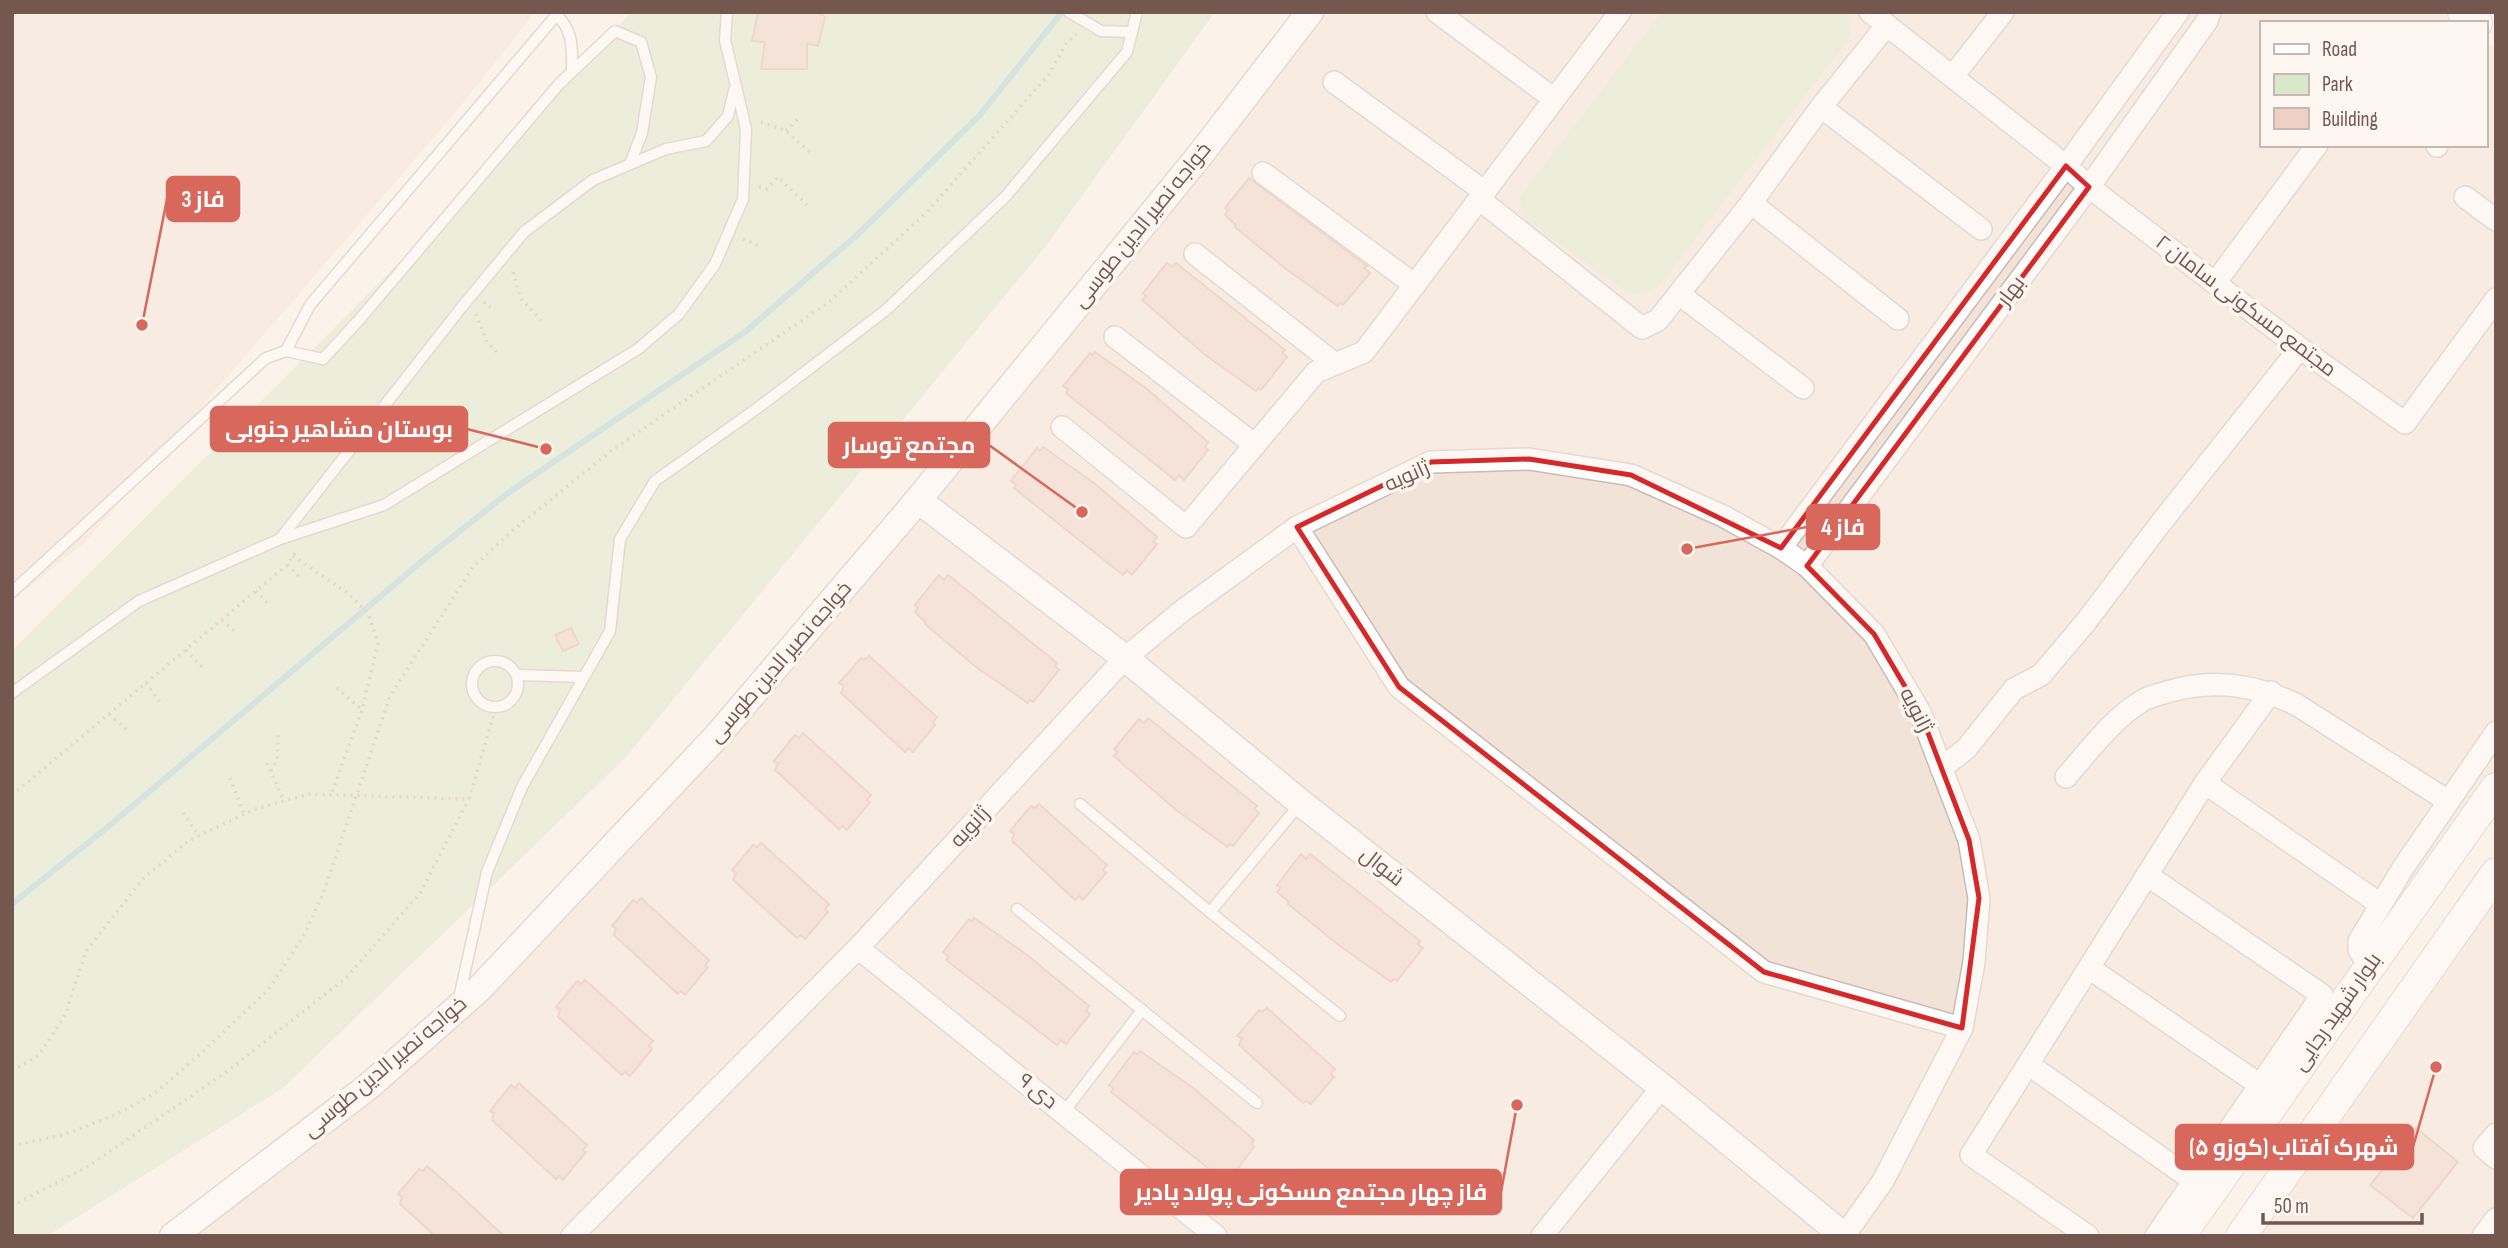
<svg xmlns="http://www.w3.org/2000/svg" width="2508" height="1248" font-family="'Sofia Sans Condensed',Cairo,sans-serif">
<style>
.residential{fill:#f2e3d9}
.green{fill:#dae8ca}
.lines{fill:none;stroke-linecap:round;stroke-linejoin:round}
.stream{stroke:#a7d3d4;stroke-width:6}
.building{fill:#eed0c5;stroke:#dfb5a7;stroke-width:2}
.service-casing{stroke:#ccbab1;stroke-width:13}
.minor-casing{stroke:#ccbab1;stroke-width:24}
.tertiary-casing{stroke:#ccbab1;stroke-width:29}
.secondary-casing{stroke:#d1bbb2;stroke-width:32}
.path{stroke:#d3b3a7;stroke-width:3.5;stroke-dasharray:2 5;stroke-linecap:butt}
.service{stroke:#fff;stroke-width:10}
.minor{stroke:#fff;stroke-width:21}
.tertiary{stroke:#fff;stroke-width:26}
.secondary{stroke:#fff;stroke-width:30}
.marked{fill:none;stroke:#d62828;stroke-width:5;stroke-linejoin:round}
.labels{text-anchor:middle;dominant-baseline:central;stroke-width:7;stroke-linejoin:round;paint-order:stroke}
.street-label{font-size:21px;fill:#745850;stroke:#fef7f1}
.leader{fill:none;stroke:#d8675c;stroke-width:2.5}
.callout-dot{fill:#d8675c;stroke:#fef7f1;stroke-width:2.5}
.callout{fill:#d8675c;stroke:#d8675c;stroke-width:2.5}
.callout-label{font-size:23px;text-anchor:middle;font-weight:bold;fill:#fff}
</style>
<rect width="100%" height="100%" fill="#fbf2ea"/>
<g class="residential">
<path d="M12,12H535L459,108L85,542L12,601Z"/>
<path d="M1314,12H2442L2458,23H2261V145H2485V41L2496,48V768L2243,1133L2178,1236H180L497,989L742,728L1014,369Z"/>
<path d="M2496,897V1236H2258Z"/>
</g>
<g class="green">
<path d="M631,12H1215L1045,247L626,757L283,1088L47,1236H12V651L430,232Z"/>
<path d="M1662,12H1845L1848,14L1851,36L1658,287L1632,295L1525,220L1519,198Z"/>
</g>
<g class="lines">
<path class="stream" d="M12,904L110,825L427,557L508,493L745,332L857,235L979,116L1062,12"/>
</g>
<g class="building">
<path d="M758,12H817L825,17L818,46L807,43V69H761L765,42L752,41Z"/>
<path d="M1249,178L1367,266L1364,268L1370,273L1343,305L1340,303L1338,306L1286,269L1235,227L1236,225L1225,215L1228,211L1225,208Z"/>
<path d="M1167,263L1172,267L1176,263L1285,350L1282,353L1287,357L1261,390L1258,388L1256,391L1204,354L1142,300L1146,296L1143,293Z"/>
<path d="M1095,352L1147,389L1208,442L1205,447L1208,450L1184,480L1179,475L1175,480L1066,393L1068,389L1063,386L1090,353L1092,355Z"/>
<path d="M1043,447L1094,483L1157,537L1153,542L1157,544L1132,575L1127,570L1123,575L1014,488L1016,485L1011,481L1037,448L1040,451Z"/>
<path d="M939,575L944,580L948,575L1057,663L1055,666L1059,670L1033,702L1030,700L1028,703L976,667L925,624L926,623L915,612L918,608L915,605Z"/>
<path d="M571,628L579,644L563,651L555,635Z"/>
<path d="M869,656L937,717L933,722L935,725L913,752L908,748L905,752L841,693L844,686L839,683L861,658L864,660Z"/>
<path d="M1148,718L1257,806L1254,809L1259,813L1233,846L1230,844L1228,847L1176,810L1114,756L1118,752L1114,749L1139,719L1144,723Z"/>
<path d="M803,733L871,795L867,800L870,802L847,830L842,826L839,829L775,770L778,763L774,761L795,735L799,738Z"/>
<path d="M1039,804L1107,865L1103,870L1106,873L1083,900L1079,896L1075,900L1012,841L1014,834L1010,831L1031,806L1035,808Z"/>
<path d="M761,843L829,904L825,909L828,912L805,939L801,935L797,938L733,880L736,873L732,870L753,845L757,847Z"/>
<path d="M1301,854L1306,859L1310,854L1420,941L1418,944L1423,948L1397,981L1394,979L1391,982L1340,946L1288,904L1289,902L1277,892L1281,888L1277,885Z"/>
<path d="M641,898L709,960L705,965L708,967L685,995L681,991L678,994L614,935L616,928L612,926L633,900L637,903Z"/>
<path d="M974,918L1026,954L1089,1006L1086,1011L1090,1014L1066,1044L1061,1040L1057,1045L946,960L949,957L943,952L969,919L972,921Z"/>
<path d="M585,980L653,1041L649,1046L652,1049L630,1076L625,1072L622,1075L558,1017L560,1010L556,1007L577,981L581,984Z"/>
<path d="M1267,1008L1335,1069L1331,1074L1334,1077L1311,1104L1306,1101L1303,1103L1239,1045L1242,1038L1237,1036L1259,1010L1262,1012Z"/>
<path d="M1140,1051L1192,1087L1254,1140L1251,1144L1254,1147L1231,1177L1225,1173L1221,1178L1111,1092L1114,1089L1109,1085L1134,1052L1137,1054Z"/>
<path d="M519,1083L587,1145L583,1150L586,1152L563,1180L559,1176L556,1179L492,1120L494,1113L490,1111L511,1085L515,1088Z"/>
<path d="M2416,1128L2458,1162L2413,1218L2370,1185Z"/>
<path d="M427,1166L451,1187L504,1236H435L400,1204L402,1197L398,1194L419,1169L423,1171Z"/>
</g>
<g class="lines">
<g class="service-casing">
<g id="service">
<path d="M1069,12L1101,31L1132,32"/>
<path d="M556,15C574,30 572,50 572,71"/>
<path d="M286,351L323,359L359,320L559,84L615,31L641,42L651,77L642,133L630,164"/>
<path d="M280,539L461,308L524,232L593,180L666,149L706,141L728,116L734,90"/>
<path d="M12,592L266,358L286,351L310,305L559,12"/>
<circle cx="495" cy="684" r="23"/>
<path d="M517,675L583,677"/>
<path d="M12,693L139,601L280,539L384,505L638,349L679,314L715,264L743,199L746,129L725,40L727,12"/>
<path d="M1080,804L1210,912L1340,1016"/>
<path d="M1017,909L1257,1103"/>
<path d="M1210,912L1300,804"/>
<path d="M459,998L487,872L522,787L610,631L620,539L655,481L759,407L886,310L1006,196L1127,52L1137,12"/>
<path d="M1064,1112L1142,1010"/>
</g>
</g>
<g class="minor-casing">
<g id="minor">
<path d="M1437,12L1554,99"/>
<path d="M1870,12L2066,166L2089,187L2300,348L2405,423L2496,299"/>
<path d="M1953,76L2003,12"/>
<path d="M1334,82L1485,192"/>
<path d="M1821,107L1981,229"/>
<path d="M2437,145V146"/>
<path d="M1263,173L1415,285"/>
<path d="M2465,197L2496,220"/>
<path d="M1479,199L1642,328L1658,320L1751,203L1821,107L1887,25"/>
<path d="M1751,203L1898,319"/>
<path d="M1195,254L1335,364"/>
<path d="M2215,283L2317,145"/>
<path d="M1679,294L1803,388"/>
<path d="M1115,337L1255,445"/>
<path d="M1062,427L1186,527L1316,372L1364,352L1620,12"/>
<path d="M1297,527L1399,687L1764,972L1962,1028"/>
<path d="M1781,548L2066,166L2178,12"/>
<path d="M1807,566L2089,187L2207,21L2210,12"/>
<path d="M1941,768L1966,749L2014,689L2041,675L2085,623L2160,524L2300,348"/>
<path d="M2066,777C2089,751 2112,719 2142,701C2149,696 2159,695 2167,692C2213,678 2255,684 2297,705L2448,801"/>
<path d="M2205,783L2380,904"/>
<path d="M2147,875L2322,995L2156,1236"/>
<path d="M858,948L1216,1236"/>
<path d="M2369,966L2359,950V941L2403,868L2496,732"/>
<path d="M2089,968L2260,1085"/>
<path d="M2028,1064L2194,1181"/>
<path d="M2496,1134L2484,1148L2496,1158"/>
<path d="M572,1236L858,948L1125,658L1182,611L1297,527L1431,462L1529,459L1631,475L1723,516L1781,548L1807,566L1874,634L1920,712L1969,840L1979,898L1974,962L1962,1028L1883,1181L1844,1236"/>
<path d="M1542,1236L1662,1087"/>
<path d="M2088,1236L1971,1155L2205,783L2271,692"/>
<path d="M2483,1236L2496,1219"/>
</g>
</g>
<g class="tertiary-casing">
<g id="tertiary">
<path d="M918,500L1125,658L1301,803L1662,1087L1844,1236"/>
<path d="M173,1236L369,1086L479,989L717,736L918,500L1200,155L1310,12"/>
</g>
</g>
<g class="secondary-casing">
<g id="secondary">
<path d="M2463,12L2477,23"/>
<path d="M2180,1236L2496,788"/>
<path d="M2241,1236L2496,873"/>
</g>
</g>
<g class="path">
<path d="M761,122L784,130L810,152"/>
<path d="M786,131L799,118"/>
<path d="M759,187L767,189L778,177L808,206"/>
<path d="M743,239L760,246"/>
<path d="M513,272L521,299L541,320"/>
<path d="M484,302L487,306L496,308"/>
<path d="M476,314L487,342L500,355"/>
<path d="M293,556L345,591L368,613L378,643L362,710L331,795"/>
<path d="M287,565L300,577"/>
<path d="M256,591L267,603"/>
<path d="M222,620L238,634"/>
<path d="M186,650L203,668"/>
<path d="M146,683L160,702"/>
<path d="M337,688L362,710"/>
<path d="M109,714L127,730"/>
<path d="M267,763L284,801"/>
<path d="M271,771L277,760L278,733"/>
<path d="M230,778L244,814"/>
<path d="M12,795L287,565L296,551"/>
<path d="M183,813L199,835"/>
<path d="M12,1071L39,1055L65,1015L86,951L143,879L188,841L253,810L308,794L469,799L496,707"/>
<path d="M12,1146L66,1134L115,1115L154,1094L198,1056L268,990L303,937L323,894L390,696L473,567L512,531L612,450L829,302L926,213L1049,74L1066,44L1076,34"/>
<path d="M12,1206L87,1167L225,1073L347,977L420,893L469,799"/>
</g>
<use href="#service" class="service"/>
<use href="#minor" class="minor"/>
<use href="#tertiary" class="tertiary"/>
<use href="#secondary" class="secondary"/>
</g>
<path d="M0 0H2508V1248H0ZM2066,166L2089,187L1807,566L1874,634L1920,712L1969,840L1979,898L1962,1028L1764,972L1399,687L1297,527L1431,462L1529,459L1631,475L1781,548Z" fill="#fbf2ea" fill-opacity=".55" fill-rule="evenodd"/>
<path class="marked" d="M2066,166L2089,187L1807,566L1874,634L1920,712L1969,840L1979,898L1962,1028L1764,972L1399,687L1297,527L1431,462L1529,459L1631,475L1781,548Z"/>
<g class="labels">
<g class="street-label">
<text transform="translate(1142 225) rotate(-51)">خواجه نصیر الدین طوسی</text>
<text transform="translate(2011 291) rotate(-53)">بهار</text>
<text transform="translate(2246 306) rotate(37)">مجتمع مسکونی سامان ۲</text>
<text transform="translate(1407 476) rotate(-24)">ژانویه</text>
<text transform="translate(780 662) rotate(-49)">خواجه نصیر الدین طوسی</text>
<text transform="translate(1916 710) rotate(63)">ژانویه</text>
<text transform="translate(970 827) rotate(-47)">ژانویه</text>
<text transform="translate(1382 867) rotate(38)">شوال</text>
<text transform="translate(2337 1012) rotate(-55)">بلوار شهید رجایی</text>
<text transform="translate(385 1067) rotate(-40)">خواجه نصیر الدین طوسی</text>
<text transform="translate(1038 1091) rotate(39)">۹ دی</text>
</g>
</g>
<path class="leader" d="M142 325L167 199M546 449L467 429M1082 512L989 445M1687 549L1807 527M2436 1067L2413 1147M1517 1105L1501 1192"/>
<g class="callout-dot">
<circle cx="142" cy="325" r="7"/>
<circle cx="546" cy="449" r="7"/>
<circle cx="1082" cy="512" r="7"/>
<circle cx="1687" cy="549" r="7"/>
<circle cx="2436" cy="1067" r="7"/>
<circle cx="1517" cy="1105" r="7"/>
</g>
<g class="callout">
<rect x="167" y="177" width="72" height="44" rx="7"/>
<rect x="211" y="407" width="256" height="44" rx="7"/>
<rect x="829" y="423" width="160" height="44" rx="7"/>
<rect x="1807" y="505" width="72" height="44" rx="7"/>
<rect x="2176" y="1125" width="237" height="44" rx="7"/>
<rect x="1121" y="1170" width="380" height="44" rx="7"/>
</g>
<g class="callout-label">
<text x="203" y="207">فاز 3</text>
<text x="339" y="437">بوستان مشاهیر جنوبی</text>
<text x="909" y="453">مجتمع توسار</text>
<text x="1843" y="535">فاز 4</text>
<text x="2294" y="1155">شهرک آفتاب (کوزو ۵)</text>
<text x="1311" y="1200">فاز چهار مجتمع مسکونی پولاد پادیر</text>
</g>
<rect width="2508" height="1248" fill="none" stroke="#745850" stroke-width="28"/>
<rect x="2260" y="21" width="228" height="126" fill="#fef7f1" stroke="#c7b7b1" stroke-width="2"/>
<rect x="2274" y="44" width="35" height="10" fill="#ffffff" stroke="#c7b7b1" stroke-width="2"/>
<text x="2322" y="56" font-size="21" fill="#745850">Road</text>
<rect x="2274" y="74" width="35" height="21" fill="#dae8ca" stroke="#c7b7b1" stroke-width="2"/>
<text x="2322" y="91" font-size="21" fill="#745850">Park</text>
<rect x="2274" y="108" width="35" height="21" fill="#eed0c5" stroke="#c7b7b1" stroke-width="2"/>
<text x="2322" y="126" font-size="21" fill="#745850">Building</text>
<path d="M2263 1213v10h159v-10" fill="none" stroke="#745850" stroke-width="3.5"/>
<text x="2274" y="1213" font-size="21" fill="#745850" stroke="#fef7f1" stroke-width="5" paint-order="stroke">50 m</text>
</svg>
